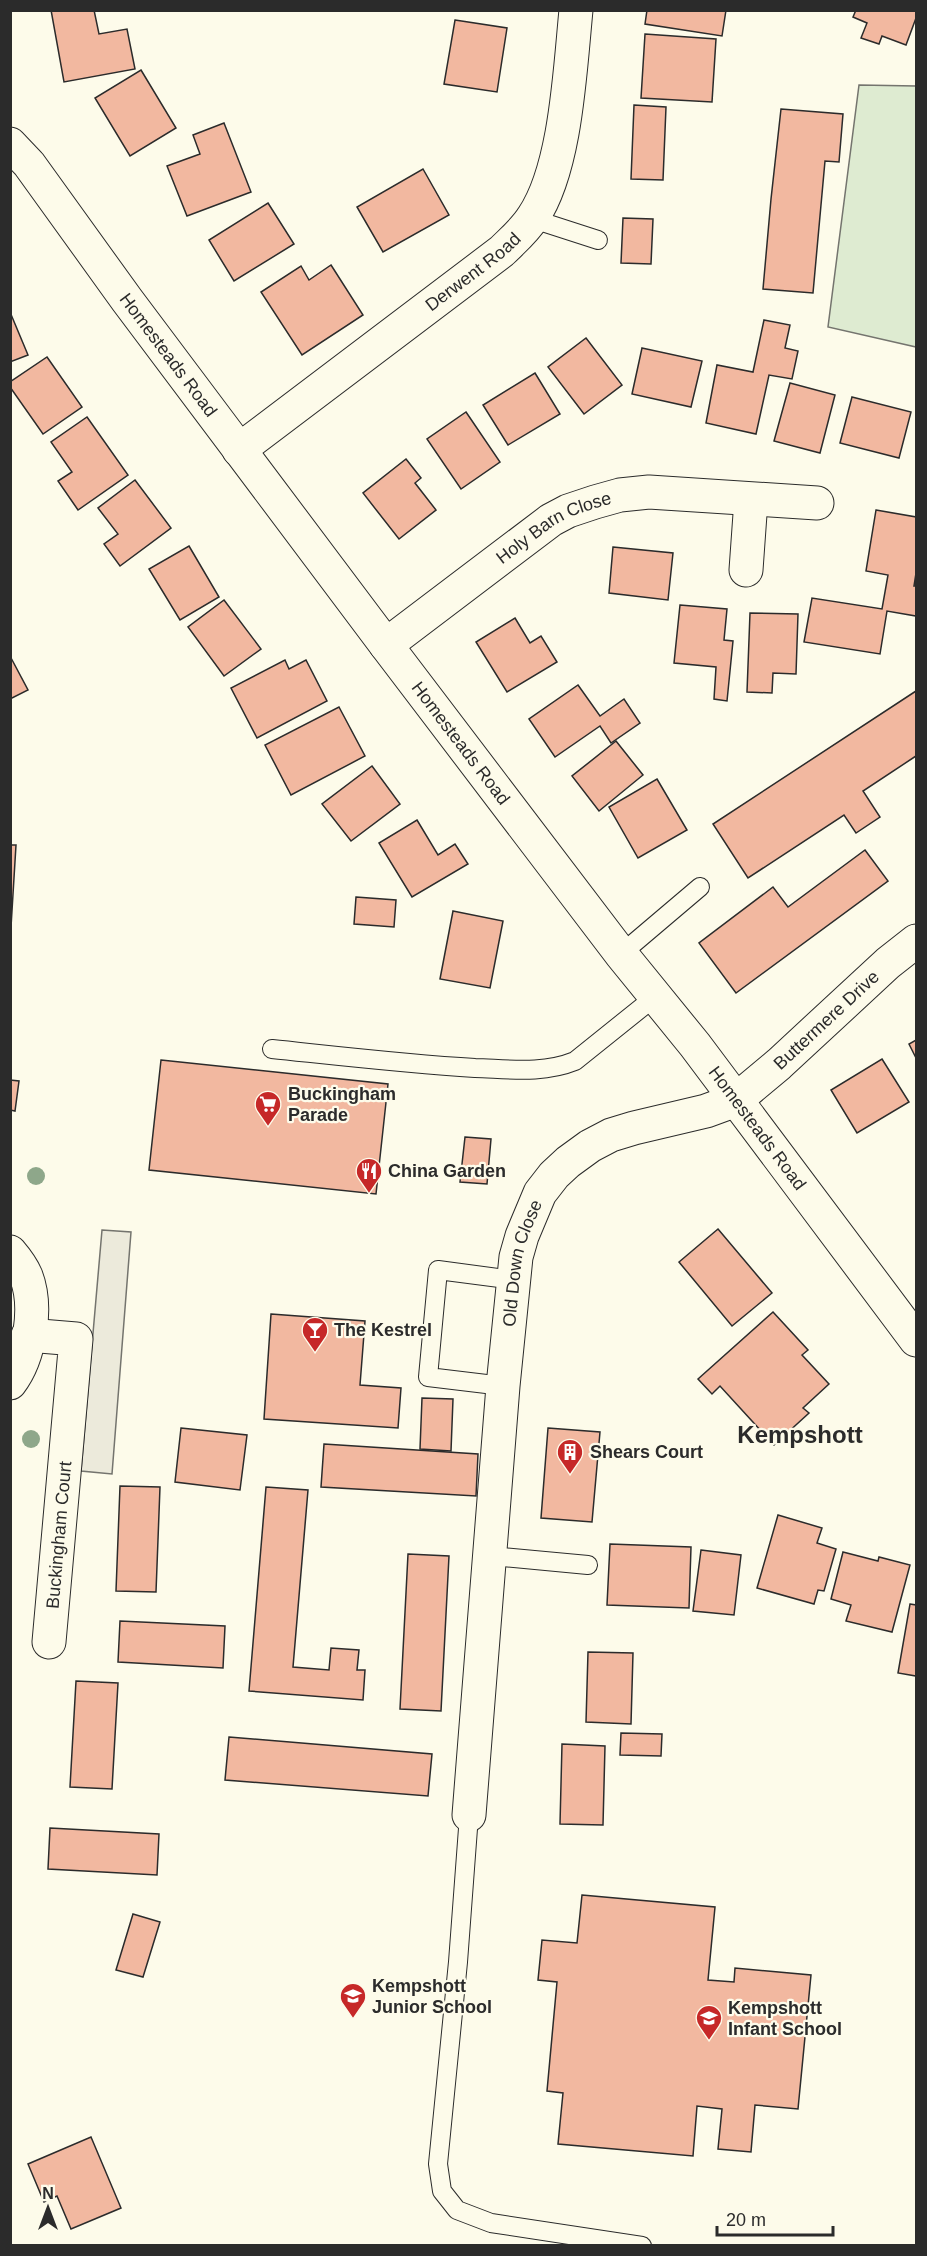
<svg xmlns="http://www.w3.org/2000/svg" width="927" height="2256" font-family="Helvetica,sans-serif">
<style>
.green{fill:#deebd1;stroke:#74746e;stroke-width:1.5}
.parking{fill:#eceadb;stroke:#74746e;stroke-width:1.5}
.building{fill:#f2b8a0;stroke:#2b2b2b;stroke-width:1.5}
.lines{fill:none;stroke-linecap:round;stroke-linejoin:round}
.service-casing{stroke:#2b2b2b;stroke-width:20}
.minor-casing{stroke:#2b2b2b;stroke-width:35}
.service{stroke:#fdfbea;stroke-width:18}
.minor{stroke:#fdfbea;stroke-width:33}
.tree{fill:#8ea78a}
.labels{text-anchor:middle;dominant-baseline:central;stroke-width:4.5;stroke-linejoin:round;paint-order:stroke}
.street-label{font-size:18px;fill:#2b2b2b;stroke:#fdfbea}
.poi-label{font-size:18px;font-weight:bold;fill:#2b2b2b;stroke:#fdfbea;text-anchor:start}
.district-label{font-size:24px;font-weight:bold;fill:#2b2b2b;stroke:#fdfbea}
</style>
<rect width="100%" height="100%" fill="#fdfbea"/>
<path class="green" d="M859,85L916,86V347L828,327Z"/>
<path class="parking" d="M102,1230L131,1232L112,1474L81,1471Z"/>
<g class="building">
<path d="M51,10H94L99,34L127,29L135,69L64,82Z"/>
<path d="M647,10H726L722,36L645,24Z"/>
<path d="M856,10H916V18L906,45L882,36L879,44L861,38L867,23L853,17Z"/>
<path d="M455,20L507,28L497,92L444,84Z"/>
<path d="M645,34L716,39L712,102L641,98Z"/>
<path d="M141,70L176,128L130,156L95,98Z"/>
<path d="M634,105L666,107L663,180L631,179Z"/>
<path d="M781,109L843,114L839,162L825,161L813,293L763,289L771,199Z"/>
<path d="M224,123L251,192L187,216L167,166L200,154L193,135Z"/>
<path d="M423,169L449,215L383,252L357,207Z"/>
<path d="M268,203L294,244L234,281L209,240Z"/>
<path d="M623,218L653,219L651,264L621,263Z"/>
<path d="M331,265L363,315L302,355L261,292L301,266L309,280Z"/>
<path d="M10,312L28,355L10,362Z"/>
<path d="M764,320L790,325L785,348L798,351L792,379L769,375L756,434L706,423L717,365L753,372Z"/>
<path d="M586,338L622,385L584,414L548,367Z"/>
<path d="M642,348L702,361L691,407L632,394Z"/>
<path d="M47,357L82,407L43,434L10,387V382Z"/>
<path d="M535,373L560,414L508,445L483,405Z"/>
<path d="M790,383L835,395L820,453L774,441Z"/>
<path d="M852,397L911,412L899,458L840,443Z"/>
<path d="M466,412L500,462L461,489L427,439Z"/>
<path d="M87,417L128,475L78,510L58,481L72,472L51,442Z"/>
<path d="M406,459L421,478L415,483L436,510L399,539L363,493Z"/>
<path d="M135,480L171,528L120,566L104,544L118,534L98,508Z"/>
<path d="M876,510L916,517V573L914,586H916V616L887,611L880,654L804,642L812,598L882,609L888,575L866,571Z"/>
<path d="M189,546L219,597L180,620L149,569Z"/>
<path d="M613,547L673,553L668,600L609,593Z"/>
<path d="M224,600L261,649L224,676L188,627Z"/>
<path d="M680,605L727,609L724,640L733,641L727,701L714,699L716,667L674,663Z"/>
<path d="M750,613L798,614L796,674L773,673L772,693L747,692Z"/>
<path d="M515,618L530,643L541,636L557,662L507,692L476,642Z"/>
<path d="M10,656L28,690L10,699Z"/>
<path d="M285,660L289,669L306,660L327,701L257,738L231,688Z"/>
<path d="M578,685L600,716L624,699L640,723L611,743L600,726L555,757L529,719Z"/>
<path d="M916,691V756L863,791L880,817L856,833L844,815L748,878L713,824Z"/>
<path d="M339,707L365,756L291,795L265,745Z"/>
<path d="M616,741L643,775L599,811L572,776Z"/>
<path d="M372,766L400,804L351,841L322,804Z"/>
<path d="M657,779L687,830L638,858L609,807Z"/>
<path d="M417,820L438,855L455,844L468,864L412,897L379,843Z"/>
<path d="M10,845H16L11,927H10Z"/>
<path d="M865,850L888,881L736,993L699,943L773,887L788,907Z"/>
<path d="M356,897L396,900L394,927L354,924Z"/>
<path d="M453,911L503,921L490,988L440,979Z"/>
<path d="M916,1040V1058L909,1044Z"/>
<path d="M882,1059L909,1102L857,1133L831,1090Z"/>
<path d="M161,1060L388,1084L376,1194L149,1170Z"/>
<path d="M10,1080L19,1081L15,1111L10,1110Z"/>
<path d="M465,1137L491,1139L487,1184L460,1182Z"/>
<path d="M718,1229L772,1293L732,1326L679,1262Z"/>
<path d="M773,1312L808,1350L802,1355L829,1384L803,1408L809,1413L774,1445L720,1386L712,1394L698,1379Z"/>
<path d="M271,1314L365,1321L360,1385L401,1388L398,1428L264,1419Z"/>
<path d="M422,1398L453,1399L451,1451L420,1449Z"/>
<path d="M181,1428L247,1435L240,1490L175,1482Z"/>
<path d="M548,1428L600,1432L592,1522L541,1518Z"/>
<path d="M324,1444L478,1454L476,1496L321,1487Z"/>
<path d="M120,1486L160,1487L156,1592L116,1591Z"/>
<path d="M266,1487L308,1490L293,1667L329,1670L331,1648L359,1650L357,1670H365L363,1700L249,1691Z"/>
<path d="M778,1515L822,1528L817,1543L836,1549L824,1591L818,1590L814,1604L757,1588Z"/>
<path d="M610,1544L691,1547L689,1608L607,1605Z"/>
<path d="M701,1550L741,1555L734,1615L693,1611Z"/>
<path d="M843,1552L878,1561L879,1557L910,1565L892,1632L846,1621L851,1605L831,1599Z"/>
<path d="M408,1554L449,1556L441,1711L400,1709Z"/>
<path d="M910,1604L916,1605V1676L898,1673Z"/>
<path d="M120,1621L225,1626L223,1668L118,1662Z"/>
<path d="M588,1652L633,1653L631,1724L586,1722Z"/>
<path d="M76,1681L118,1683L112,1789L70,1787Z"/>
<path d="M621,1733L662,1734L661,1756L620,1755Z"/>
<path d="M229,1737L432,1754L428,1796L225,1780Z"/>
<path d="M562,1744L605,1746L603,1825L560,1824Z"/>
<path d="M50,1828L159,1834L157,1875L48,1869Z"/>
<path d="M582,1895L715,1907L708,1980L734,1982L735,1968L811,1975L798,2109L755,2105L751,2152L718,2149L722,2109L697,2106L693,2156L558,2144L563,2093L547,2091L557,1982L538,1980L542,1940L577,1943Z"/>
<path d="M133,1914L160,1922L143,1977L116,1970Z"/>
<path d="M91,2137L121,2208L71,2229L57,2196L44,2202L28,2164Z"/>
</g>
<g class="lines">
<g class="service-casing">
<g id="service">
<path d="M533,219L598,240"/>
<path d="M621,954L700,887"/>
<path d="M272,1049C339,1056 407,1064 475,1068C509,1069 543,1074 575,1061L656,996"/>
<path d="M503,1386L428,1377L438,1270L514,1280"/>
<path d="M491,1556L588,1565"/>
<path d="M469,1815L458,1962L438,2164L442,2191L457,2210L491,2223L642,2246"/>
</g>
</g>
<g class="minor-casing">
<g id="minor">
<path id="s1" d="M10,144L29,164L127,300L386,645L621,954L695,1045L916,1340"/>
<path id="s2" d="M239,450L502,251C513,240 525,230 533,217C566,168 570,70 576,10"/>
<path d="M746,570L751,500"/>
<path id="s3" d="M386,645L551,520L568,511L595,502L620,495L649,492L817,503"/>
<path d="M10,1252C16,1259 22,1267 26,1276C38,1307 30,1357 10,1383"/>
<path d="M28,1335L76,1339L49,1642"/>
<path id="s4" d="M469,1815L503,1386L516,1257L522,1236L540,1193L554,1175L568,1162L590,1146L611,1135L634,1128L706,1111L736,1100L779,1064L888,963L916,941"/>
</g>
</g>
<use href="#service" class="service"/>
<use href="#minor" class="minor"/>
</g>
<g class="tree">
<circle cx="36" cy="1176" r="9"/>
<circle cx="31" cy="1439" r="9"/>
</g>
<defs>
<g id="supermarket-pin" transform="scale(1.35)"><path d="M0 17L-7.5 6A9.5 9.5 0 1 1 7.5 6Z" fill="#c62828" stroke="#fdfbea"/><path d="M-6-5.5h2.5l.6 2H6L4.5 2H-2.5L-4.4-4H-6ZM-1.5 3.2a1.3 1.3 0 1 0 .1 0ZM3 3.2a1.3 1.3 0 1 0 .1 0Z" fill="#fff"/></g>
<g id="restaurant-pin" transform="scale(1.35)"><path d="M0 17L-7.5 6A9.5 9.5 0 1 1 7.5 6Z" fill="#c62828" stroke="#fdfbea"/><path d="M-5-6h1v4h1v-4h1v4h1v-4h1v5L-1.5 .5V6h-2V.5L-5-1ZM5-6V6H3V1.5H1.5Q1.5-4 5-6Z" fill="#fff"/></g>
<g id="bar-pin" transform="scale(1.35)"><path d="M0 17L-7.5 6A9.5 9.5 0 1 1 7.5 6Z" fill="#c62828" stroke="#fdfbea"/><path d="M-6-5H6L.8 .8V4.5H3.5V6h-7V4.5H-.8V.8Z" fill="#fff"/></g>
<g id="building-pin" transform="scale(1.35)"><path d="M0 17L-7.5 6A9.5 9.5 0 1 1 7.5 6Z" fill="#c62828" stroke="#fdfbea"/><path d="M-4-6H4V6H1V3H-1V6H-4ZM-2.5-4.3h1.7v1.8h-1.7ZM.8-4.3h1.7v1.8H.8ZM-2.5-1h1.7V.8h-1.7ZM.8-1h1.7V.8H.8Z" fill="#fff"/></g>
<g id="school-pin" transform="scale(1.35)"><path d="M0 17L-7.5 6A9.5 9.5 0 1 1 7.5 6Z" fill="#c62828" stroke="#fdfbea"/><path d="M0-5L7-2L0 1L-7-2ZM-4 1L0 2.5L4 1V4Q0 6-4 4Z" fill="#fff"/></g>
</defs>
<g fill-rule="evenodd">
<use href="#supermarket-pin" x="268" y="1104"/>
<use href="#restaurant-pin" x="369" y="1171"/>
<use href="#bar-pin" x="315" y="1330"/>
<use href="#building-pin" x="570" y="1452"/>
<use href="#school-pin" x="353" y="1996"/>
<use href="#school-pin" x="709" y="2018"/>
</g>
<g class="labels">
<g class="street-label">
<text stroke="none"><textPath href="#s2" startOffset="294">Derwent Road</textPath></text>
<text stroke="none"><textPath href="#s1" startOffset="264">Homesteads Road</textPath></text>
<text stroke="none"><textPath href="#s3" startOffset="206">Holy Barn Close</textPath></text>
<text stroke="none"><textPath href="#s1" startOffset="750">Homesteads Road</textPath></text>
<text stroke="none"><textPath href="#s4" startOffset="972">Buttermere Drive</textPath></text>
<text stroke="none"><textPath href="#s1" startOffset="1236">Homesteads Road</textPath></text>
<text stroke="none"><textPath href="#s4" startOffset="555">Old Down Close</textPath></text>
<text transform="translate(59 1535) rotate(-85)">Buckingham Court</text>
</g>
<g class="poi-label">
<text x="288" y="1094">Buckingham<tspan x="288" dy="21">Parade</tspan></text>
<text x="388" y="1171">China Garden</text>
<text x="334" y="1330">The Kestrel</text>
<text x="590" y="1452">Shears Court</text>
<text x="372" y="1986">Kempshott<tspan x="372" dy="21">Junior School</tspan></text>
<text x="728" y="2008">Kempshott<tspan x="728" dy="21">Infant School</tspan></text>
</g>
<g class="district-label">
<text x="800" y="1434">Kempshott</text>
</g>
</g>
<rect width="927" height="2256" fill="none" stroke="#2b2b2b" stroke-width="24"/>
<g transform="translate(48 2208)" stroke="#fdfbea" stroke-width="4.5" paint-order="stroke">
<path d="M0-4.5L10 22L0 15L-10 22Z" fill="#2b2b2b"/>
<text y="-9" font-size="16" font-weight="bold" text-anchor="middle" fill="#2b2b2b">N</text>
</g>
<path d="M717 2226v9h116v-9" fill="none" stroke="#2b2b2b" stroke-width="3"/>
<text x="726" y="2226" font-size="18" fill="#2b2b2b" stroke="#fdfbea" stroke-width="4.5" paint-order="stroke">20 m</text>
</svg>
